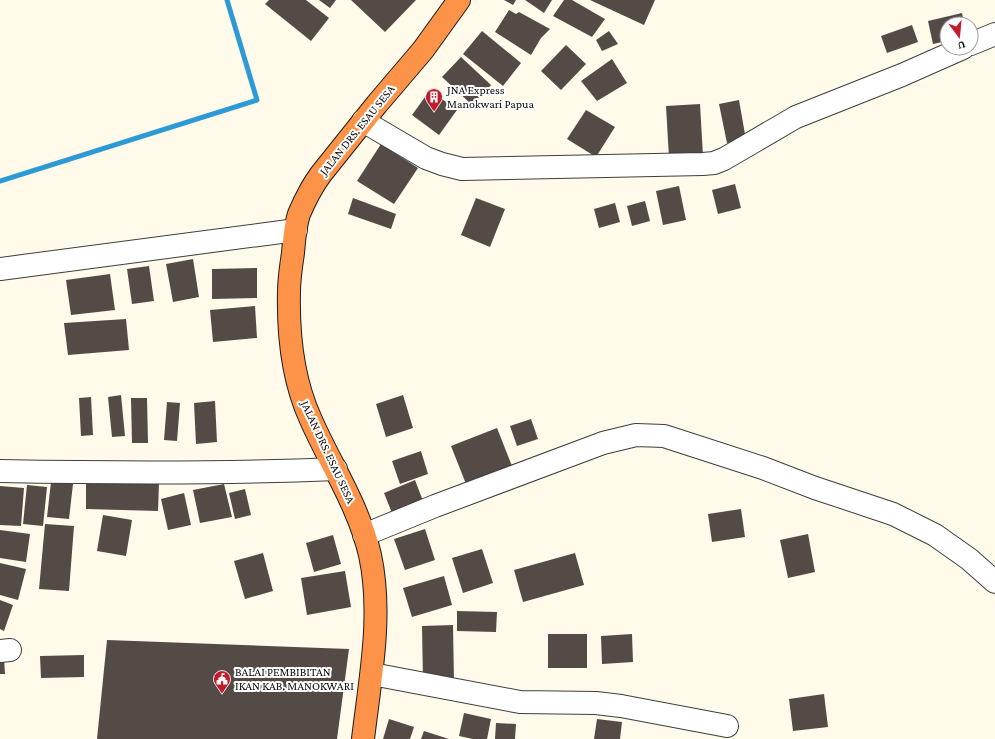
<svg xmlns="http://www.w3.org/2000/svg" width="995" height="739" font-family="'Crimson Pro',serif">
<style>
.lines{fill:none;stroke-linecap:round;stroke-linejoin:round}
.stream{stroke:#2d9ad5;stroke-width:5}
.building{fill:#544b47}
.minor-casing{stroke:#3e3e3e;stroke-width:24}
.highway-casing{stroke:#1c1c1c;stroke-width:24}
.minor{stroke:#fff;stroke-width:22}
.highway{stroke:#fd9348;stroke-width:22}
.labels{text-anchor:middle;dominant-baseline:central;stroke-width:4;stroke-linejoin:round;paint-order:stroke}
.poi-label{font-size:12px;fill:#0b0b0b;stroke:#fff;text-anchor:start}
.street-label{font-size:12px;fill:#0b0b0b;stroke:#fff}
</style>
<rect width="100%" height="100%" fill="#fffae9"/>
<g class="lines">
<path class="stream" d="M0,181L257,100L227,0"/>
</g>
<g class="building">
<path d="M269,0H306L329,18L311,41L265,4Z"/>
<path d="M319,0H336L330,8Z"/>
<path d="M351,0H416L385,32Z"/>
<path d="M504,0H516L513,5Z"/>
<path d="M525,0H552L544,13Z"/>
<path d="M564,0H572L605,19L592,37L553,16Z"/>
<path d="M590,0H655L644,25Z"/>
<path d="M509,10L516,14L519,12L550,29L541,38L531,55L495,32Z"/>
<path d="M962,13L964,24H947V41L933,44L928,21Z"/>
<path d="M912,25L918,42L887,53L881,36Z"/>
<path d="M482,31L521,63L503,86L463,54Z"/>
<path d="M609,31L618,44L602,51L596,40Z"/>
<path d="M566,45L586,64L561,90L541,71Z"/>
<path d="M461,57L491,85L472,105L442,77Z"/>
<path d="M612,59L627,83L597,101L581,81Z"/>
<path d="M430,90L457,110L439,135L412,115Z"/>
<path d="M739,100L746,140L727,143L719,104Z"/>
<path d="M700,104L703,156L669,158L666,106Z"/>
<path d="M586,110L615,127L596,157L567,139Z"/>
<path d="M381,144L418,168L394,204L357,181Z"/>
<path d="M735,184L741,208L718,214L712,190Z"/>
<path d="M679,186L686,220L663,225L656,191Z"/>
<path d="M353,198L396,214L391,229L348,214Z"/>
<path d="M476,198L505,209L490,247L461,235Z"/>
<path d="M645,201L650,221L632,226L627,206Z"/>
<path d="M615,203L620,222L599,228L594,209Z"/>
<path d="M193,259L199,297L173,302L166,264Z"/>
<path d="M149,266L154,301L132,304L127,269Z"/>
<path d="M257,268V298L212,299V269Z"/>
<path d="M110,274L115,310L71,315L66,280Z"/>
<path d="M255,306L257,338L213,342L210,310Z"/>
<path d="M126,319L129,350L68,355L64,323Z"/>
<path d="M121,395L125,436L112,437L108,397Z"/>
<path d="M403,395L413,428L386,437L376,404Z"/>
<path d="M91,397L93,435L81,436L79,398Z"/>
<path d="M131,398H147L148,443H132Z"/>
<path d="M215,401L217,442L196,444L194,403Z"/>
<path d="M167,402L180,403L177,441L164,440Z"/>
<path d="M531,419L538,439L517,446L510,426Z"/>
<path d="M497,428L512,466L466,484L451,446Z"/>
<path d="M421,451L428,474L400,484L392,461Z"/>
<path d="M415,480L423,501L392,513L384,493Z"/>
<path d="M86,481L159,483L158,511L86,509Z"/>
<path d="M51,482L73,484L69,519L47,517Z"/>
<path d="M224,484L232,517L200,523L193,490Z"/>
<path d="M27,485L47,487L43,526L23,524Z"/>
<path d="M0,486L24,488L21,526L0,525Z"/>
<path d="M245,489L251,515L235,519L229,493Z"/>
<path d="M184,493L191,525L168,530L161,499Z"/>
<path d="M741,509L745,537L712,542L708,514Z"/>
<path d="M103,515L132,520L126,556L97,551Z"/>
<path d="M45,524L74,526L69,591L39,589Z"/>
<path d="M425,529L435,560L405,570L394,539Z"/>
<path d="M0,530L30,534L26,562L0,558Z"/>
<path d="M808,534L815,572L788,578L780,540Z"/>
<path d="M333,535L341,564L314,572L306,543Z"/>
<path d="M482,549L493,583L463,593L452,558Z"/>
<path d="M263,553L273,591L245,599L234,561Z"/>
<path d="M575,553L584,585L523,602L514,570Z"/>
<path d="M0,563L26,569L18,600L0,595Z"/>
<path d="M345,571L351,607L307,615L301,578Z"/>
<path d="M444,576L452,605L412,617L403,588Z"/>
<path d="M0,600L13,605L4,631L0,629Z"/>
<path d="M457,611L497,612L496,632L457,631Z"/>
<path d="M453,625L454,682H423L422,626Z"/>
<rect x="548" y="634" width="39" height="34"/>
<path d="M632,634L633,662L602,664L601,636Z"/>
<path d="M107,640L349,649L337,739H97Z"/>
<path d="M84,655V677L41,678L40,656Z"/>
<path d="M0,658H4L5,674H0Z"/>
<path d="M824,694L828,727L793,731L789,699Z"/>
<path d="M464,713L491,719L487,739H473L459,736Z"/>
<path d="M389,719L414,727L410,739H383Z"/>
<path d="M597,719L622,722L620,739H594Z"/>
<path d="M496,723L516,724L515,739H495Z"/>
<path d="M424,731L449,739H421Z"/>
</g>
<g class="lines">
<g class="minor-casing">
<g id="minor">
<path d="M971,44L995,34"/>
<path d="M363,121L426,158L442,164L462,169L703,164L714,163L724,159L796,117L902,75L963,48"/>
<path d="M0,269L296,230"/>
<path d="M0,471C112,473 224,474 336,469"/>
<path d="M364,535L435,506L603,443L636,435L664,436L763,468L815,488L893,514L935,535L969,559L995,582"/>
<path d="M0,651L10,650"/>
<path d="M372,674L520,702L596,703L621,706L727,726"/>
</g>
</g>
<g class="highway-casing">
<path id="highway" d="M363,739C370,679 383,615 370,555C359,507 331,465 311,420C293,381 288,334 289,292C289,279 291,266 293,253C294,240 295,226 299,214C305,200 312,186 321,174L377,104L423,50L459,0"/>
</g>
<use href="#minor" class="minor"/>
<use href="#highway" class="highway"/>
</g>
<defs>
<g id="building-pin" transform="scale(0.9)"><path d="M0 17L-7.5 6A9.5 9.5 0 1 1 7.5 6Z" fill="#c21c2b" stroke="#fff"/><path d="M-4-6H4V6H1V3H-1V6H-4ZM-2.5-4.3h1.7v1.8h-1.7ZM.8-4.3h1.7v1.8H.8ZM-2.5-1h1.7V.8h-1.7ZM.8-1h1.7V.8H.8Z" fill="#fff"/></g>
<g id="civic-pin" transform="scale(0.9)"><path d="M0 17L-7.5 6A9.5 9.5 0 1 1 7.5 6Z" fill="#c21c2b" stroke="#fff"/><path d="M-.6-6.5H3V-4.5H.6V-3L4-1V1h2V6H-6V1h2V-1L-.6-3ZM-1.2 2.5V6h2.4V2.5Z" fill="#fff"/></g>
</defs>
<g fill-rule="evenodd">
<use href="#building-pin" x="434" y="97"/>
<use href="#civic-pin" x="222" y="679"/>
</g>
<g class="labels">
<g class="poi-label">
<text x="447" y="90">JNA Express<tspan x="447" dy="14">Manokwari Papua</tspan></text>
<text x="235" y="672">BALAI PEMBIBITAN<tspan x="235" dy="14">IKAN KAB. MANOKWARI</tspan></text>
</g>
<g class="street-label">
<text transform="translate(357 130) rotate(-51)">JALAN DRS. ESAU SESA</text>
<text transform="translate(328 452) rotate(65)">JALAN DRS. ESAU SESA</text>
</g>
</g>
<g transform="translate(959 36) rotate(164)"><circle r="19" fill="#ffffff" stroke="#9d9d9d"/>
<path d="M0-3L7 15L0 10L-7 15Z" fill="#c21c2b"/>
<text y="-6" font-size="11" font-weight="bold" text-anchor="middle" fill="#0b0b0b">U</text>
</g>
</svg>
